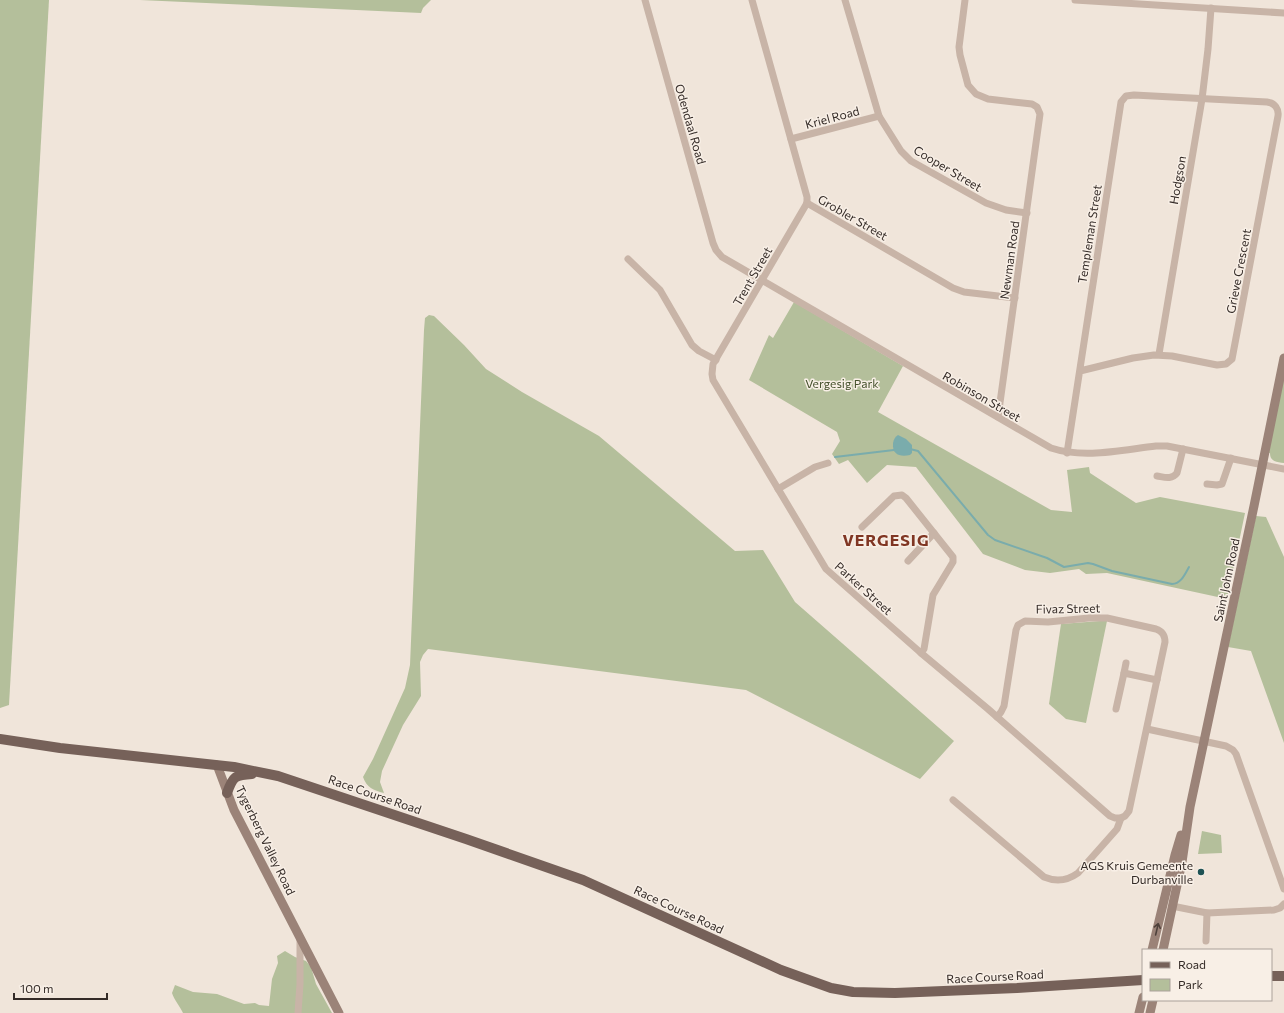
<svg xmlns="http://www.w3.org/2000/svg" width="1284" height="1013" font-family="Commissioner,sans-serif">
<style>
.green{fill:#b4bf9b}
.water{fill:#7aacac}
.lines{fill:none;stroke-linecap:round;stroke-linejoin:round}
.stream{stroke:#7aacac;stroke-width:2}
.minor{stroke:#c8b4a7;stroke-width:7}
.secondary{stroke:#9b8378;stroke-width:9}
.primary{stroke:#766159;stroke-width:10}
.oneway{stroke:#4e413b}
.poi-dot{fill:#1e5254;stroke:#f8efe6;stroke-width:1.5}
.labels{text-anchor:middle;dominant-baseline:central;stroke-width:3;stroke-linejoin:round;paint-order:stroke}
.street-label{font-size:12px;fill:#342b27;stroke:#f8efe6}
.park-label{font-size:12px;fill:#45512c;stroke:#f8efe6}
.poi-label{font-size:12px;fill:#342b27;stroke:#f8efe6;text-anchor:end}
.district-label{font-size:16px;font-weight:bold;letter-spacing:1px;fill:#803623;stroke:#f8efe6}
</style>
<rect width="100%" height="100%" fill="#f0e5da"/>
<g class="green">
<path d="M0,0H49L9,705L0,708Z"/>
<path d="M140,0H431L423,8L421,13Z"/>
<path d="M794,302L903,366L878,412L1051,510L1072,512L1067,470L1089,467L1090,473L1136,503L1160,497L1245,513L1227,599L1107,573L1086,574L1079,569L1050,573L1025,570L983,554L916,467L887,465L867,483L848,460L839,464L832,454L840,441L837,432L749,380L769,335L773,338Z"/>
<path d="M429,315L434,316L464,345L486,369L522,392L599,436L735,551L763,550L795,602L954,741L920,779L746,690L428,649L423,655L420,662L421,696L403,725L382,771L380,782L384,793C373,790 367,788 363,777L373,759L405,688L410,665L424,330L425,318Z"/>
<path d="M1284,374V463C1277,462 1270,462 1270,453H1268Z"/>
<path d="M1256,516L1266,517L1284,557V743L1251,651L1228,647Z"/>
<path d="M1100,621H1107L1086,723L1066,719L1049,704L1061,624Z"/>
<path d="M1202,831L1221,835L1222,853L1198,854Z"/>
<path d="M285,951L295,957L306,961L311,967L316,984L332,1013H183C180,1006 174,1000 172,993L175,985L193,992L217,994L244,1004L255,1003L259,1005L269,1006L272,979L278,963L277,956Z"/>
</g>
<path class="water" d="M898,435L906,439L912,445V453L910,455C900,457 892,455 893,443C894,439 895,437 898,435Z"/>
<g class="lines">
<g class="stream">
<path d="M910,449L918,451L988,535L995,540L1047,558L1064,567L1088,563L1093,564L1112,571L1172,584C1181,584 1185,574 1189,567"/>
<path d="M835,457L894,450"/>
</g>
<g class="minor">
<path d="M645,0L713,243L716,250L722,257L1051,448C1084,459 1121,450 1156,446H1167L1284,469"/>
<path d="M752,0L807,197V203"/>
<path d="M845,0L879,116L901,151L911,161L986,203L1006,210L1027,213"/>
<path d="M965,0L959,47L960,55L968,85L976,94L988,99L1032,104L1037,107L1040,114L998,417"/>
<path d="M1075,0L1284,13"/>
<path d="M791,139L879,116"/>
<path d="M807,203L713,364L712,374L713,380L826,569L921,653L988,709L1110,816L1115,818H1121"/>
<path d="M807,203L953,288L964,292L1015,298"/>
<path d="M628,259L660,290L692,345L699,351L716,360"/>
<path d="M1159,354L1202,99L1208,49L1211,8"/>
<path d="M1067,453L1121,102L1126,96L1134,95L1267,102C1275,103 1279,109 1278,116L1232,359L1226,364L1217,365L1172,356L1154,355L1133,358L1080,371"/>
<path d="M1157,476C1164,477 1172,480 1177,473L1183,449"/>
<path d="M1207,484L1217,485L1222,484L1231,458"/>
<path d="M778,489L815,467L828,463"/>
<path d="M862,527L894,496L902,495L906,498L953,557V562L933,595L924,649L921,653"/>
<path d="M908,561L934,533"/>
<path d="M1124,673L1126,663"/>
<path d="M1116,709L1124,673L1157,680"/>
<path d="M1147,729L1226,746L1233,750L1236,754L1284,889"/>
<path d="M953,800L1044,877C1056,882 1067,881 1078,873L1117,829L1121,818L1125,816L1129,811L1165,642C1165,636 1162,631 1156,629L1107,618H1089L1048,622L1025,621L1018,625L1016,630L1004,706L1001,712L997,717"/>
<path d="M1172,906L1207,913L1274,910L1280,908L1284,904"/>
<path d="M1206,941L1207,913"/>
<path d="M298,1013L300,984V939"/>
</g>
<g class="secondary">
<path d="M217,765L234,810L339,1013"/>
<path d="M1152,950L1175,855L1181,835"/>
<path d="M1163,950L1182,862L1190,807L1254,506L1284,358"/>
<path d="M1139,1013L1143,997"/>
<path d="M1150,1013L1153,1000"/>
</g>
<g class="primary">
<path d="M0,739L60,748L234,767L278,776L466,839L583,880L781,970L831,988L853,992L895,993L1017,988L1143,980"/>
<path d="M227,793C233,776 235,775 252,774"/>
<path d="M1271,976H1284"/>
</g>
</g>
<defs><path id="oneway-shaft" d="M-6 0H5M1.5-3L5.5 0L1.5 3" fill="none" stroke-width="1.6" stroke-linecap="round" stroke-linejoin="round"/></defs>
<use class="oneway" href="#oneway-shaft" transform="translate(1157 929) rotate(-77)"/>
<circle class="poi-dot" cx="1201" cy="872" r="4"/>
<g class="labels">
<g class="street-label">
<text transform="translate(832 117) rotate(-15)">Kriel Road</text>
<text transform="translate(691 124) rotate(74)">Odendaal Road</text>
<text transform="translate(948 168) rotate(31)">Cooper Street</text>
<text transform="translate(1177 180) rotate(-80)">Hodgson</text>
<text transform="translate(853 217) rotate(30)">Grobler Street</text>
<text transform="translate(1089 234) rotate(-81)">Templeman Street</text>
<text transform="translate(1009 260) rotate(-82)">Newman Road</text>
<text transform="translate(1238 271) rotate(-79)">Grieve Crescent</text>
<text transform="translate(752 276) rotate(-60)">Trent Street</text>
<text transform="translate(982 396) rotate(30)">Robinson Street</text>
<text transform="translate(1226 580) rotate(-78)">Saint John Road</text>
<text transform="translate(864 588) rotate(42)">Parker Street</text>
<text transform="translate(1068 608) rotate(-1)">Fivaz Street</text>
<text transform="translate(375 794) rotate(19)">Race Course Road</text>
<text transform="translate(266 840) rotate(64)">Tygerberg Valley Road</text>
<text transform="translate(679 909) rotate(25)">Race Course Road</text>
<text transform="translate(995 976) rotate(-3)">Race Course Road</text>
</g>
<g class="park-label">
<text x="842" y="383">Vergesig Park</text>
</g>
<g class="poi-label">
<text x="1193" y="865">AGS Kruis Gemeente<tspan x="1193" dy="14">Durbanville</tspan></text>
</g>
<g class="district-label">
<text x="886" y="539">VERGESIG</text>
</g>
</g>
<rect x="1142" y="949" width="130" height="52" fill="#f8efe6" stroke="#aaa19a"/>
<rect x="1150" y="962" width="20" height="6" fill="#766159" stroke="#aaa19a"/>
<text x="1178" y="969" font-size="12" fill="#342b27">Road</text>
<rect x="1150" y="979" width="20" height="12" fill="#b4bf9b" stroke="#aaa19a"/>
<text x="1178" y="989" font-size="12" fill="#342b27">Park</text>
<path d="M14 993v6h93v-6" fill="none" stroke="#342b27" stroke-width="2"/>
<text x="20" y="993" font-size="12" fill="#342b27" stroke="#f8efe6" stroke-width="3" paint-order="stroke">100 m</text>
</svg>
